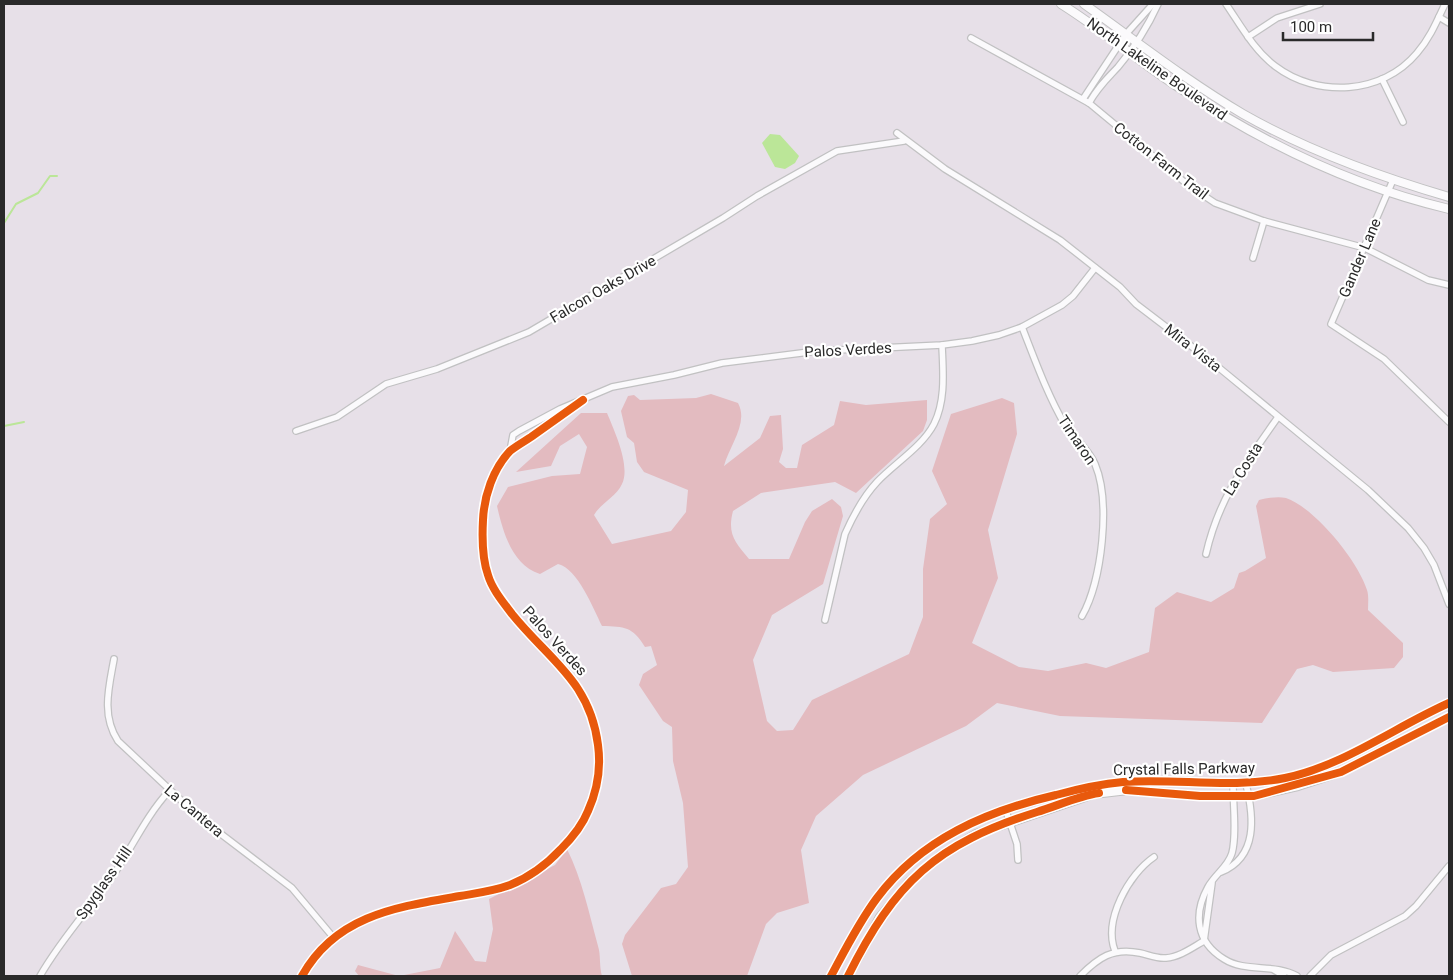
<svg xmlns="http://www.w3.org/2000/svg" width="1453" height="980" font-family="Roboto,sans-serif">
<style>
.green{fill:#e3bbc0}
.water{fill:#bbe698}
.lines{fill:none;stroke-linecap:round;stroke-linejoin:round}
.stream{stroke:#bbe698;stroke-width:2}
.street-casing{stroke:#c1c1c2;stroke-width:8}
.secondary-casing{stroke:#c1c1c2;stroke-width:10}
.street{stroke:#fbfafc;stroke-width:5.5}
.secondary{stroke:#fbfafc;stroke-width:8}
.cycleway-casing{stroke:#fff;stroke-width:11}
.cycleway{stroke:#e8590c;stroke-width:8}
.labels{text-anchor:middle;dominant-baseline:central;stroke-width:4.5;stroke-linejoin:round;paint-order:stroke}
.street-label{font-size:15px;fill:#2a2a2a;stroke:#fff}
</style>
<rect width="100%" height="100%" fill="#e7e0e8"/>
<g class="green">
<path d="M711,394L738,403C749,423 729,446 724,466L760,438L770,416L781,415L783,449L779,462L786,468H797L802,445L834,425L840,401L866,405L927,400V420L923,431L856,493L835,482L761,493L733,511C727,534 735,542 749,559H789L805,522L812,511L832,499L841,507L843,516L823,584L772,615L753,660L767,721L777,731L793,730L812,700L909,654L923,617V569L930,519L947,504L932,471L951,414L1002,398L1014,403L1017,434L988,530L998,578L972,643L1019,667L1048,671L1086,663L1106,668L1149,652L1155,608L1177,592L1211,602L1234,588L1239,573L1245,571L1266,558L1256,506L1259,500C1267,498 1278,496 1286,498C1315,508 1358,561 1367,590C1369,596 1368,604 1368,610L1403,643V657L1394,668L1333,672L1313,665L1297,669L1262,723L1060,716L997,703L966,726L863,775L816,816L801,850L809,903L777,913L766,924L747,976H632L622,944L625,935L661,888L676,884L688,867L683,803L673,761L672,727L663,721L639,685L643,674L657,665L651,646L645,647C632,626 625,627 602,626C593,608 578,569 558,564L540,574C512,565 503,532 497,506L508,487L552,476L580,474L587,447L579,434L560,446L551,466L516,472L581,413H607C614,430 631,466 622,484C616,497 601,503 594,515L612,544L671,531L686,512L688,490L644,472L637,462L634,443L627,437L621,411L628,396L634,395L640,400L696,398Z"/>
<path d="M567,849C582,879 589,913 598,946C601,955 599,966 602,976H359L355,971L358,965L399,976L440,968L455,931L475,961L486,962L493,929L489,899L555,865Z"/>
</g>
<path class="water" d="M770,134L780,135L799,156L795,163L785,169L775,167L762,143Z"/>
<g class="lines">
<g class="stream">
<path d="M4,223L16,204L38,193L50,176H57"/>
<path d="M4,426L24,422"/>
</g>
<g class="street-casing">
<g id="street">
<path d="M1226,4C1241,26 1254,50 1275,66C1317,98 1382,95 1417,53C1430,38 1437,21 1445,4"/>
<path d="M1439,17L1449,23"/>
<path d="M1248,37L1277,18L1320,4"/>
<path d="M971,38L1089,103L1188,185L1215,203L1264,221L1365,248L1428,280L1449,285"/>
<path d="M1382,79L1403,122"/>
<path d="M1083,99L1126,34L1153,4"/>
<path d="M1089,103C1098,87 1106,80 1118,67C1134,48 1148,26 1158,4"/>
<path d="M897,133L945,169L1060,240L1120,287L1136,304L1212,362L1368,490L1408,528L1424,548L1434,565L1449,604"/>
<path d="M1393,180L1331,324L1384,359L1449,422"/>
<path d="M1253,258L1264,221"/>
<path d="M1022,327C1035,360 1047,394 1065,425C1074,438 1089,449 1095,464C1111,502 1102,581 1082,616"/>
<path d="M296,431L337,417L386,384L437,369L529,332L723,218L757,196L837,151L904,141"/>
<path d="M510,451L513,435L519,431L560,409L612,387L674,375L722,363L817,351L942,345L972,341L999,335L1022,327L1062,305L1073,296L1095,268"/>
<path d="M1206,554C1219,497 1246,463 1278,417"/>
<path d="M825,620L845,534C853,516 863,497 877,482C895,463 922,447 934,424C946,400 943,371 942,345"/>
<path d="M114,659C109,687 101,715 118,741L200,818L292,888L333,937"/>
<path d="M1233,784C1233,804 1237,834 1232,853C1228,867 1215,874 1208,887C1193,914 1196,942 1224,959C1246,973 1274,963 1297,976"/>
<path d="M1005,808L1017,844L1018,860"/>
<path d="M1221,872C1258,857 1254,817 1246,784"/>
<path d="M1204,941L1212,883"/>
<path d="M1115,951C1103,920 1129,874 1154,857"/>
<path d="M1274,970L1284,976"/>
<path d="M40,976C61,939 90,908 114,874C133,846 146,816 169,791"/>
<path d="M302,976C336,915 397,907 460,896C477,893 494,891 510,885C530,877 547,864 561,849C572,838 582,826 588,811C597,791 601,767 598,745C590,681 549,660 512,614C503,602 492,589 488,575C482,558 482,538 483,520C484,496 493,469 510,451C516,446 525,441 531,437C548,425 566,412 583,400"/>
<path d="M1080,976C1098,958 1113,947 1140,953C1149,955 1157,959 1166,958C1180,957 1193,947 1204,941"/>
<path d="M1310,976L1331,955L1405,916L1416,906L1449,866"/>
</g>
</g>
<g class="secondary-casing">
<g id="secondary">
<path d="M1061,4C1101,29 1136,59 1175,85C1259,141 1351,186 1449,209"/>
<path d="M1084,4C1136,41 1187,81 1243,114C1308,151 1377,176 1449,197"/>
<path d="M831,976C845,950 859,922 877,898C921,839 987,811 1056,795C1078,789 1100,784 1123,782C1177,778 1231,789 1285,778C1343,766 1395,727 1449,703"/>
<path d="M848,976L880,917L910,881L940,856L976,834L1094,794L1128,790L1200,796H1254L1298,786L1341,772L1449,717"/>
</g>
</g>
<use href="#street" class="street"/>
<use href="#secondary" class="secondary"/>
<g class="cycleway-casing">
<g id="cycleway">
<path d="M1126,790L1200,796H1254L1341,772L1449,717"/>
<path d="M302,976C336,915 397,907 460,896C477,893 494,891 510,885C530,877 547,864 561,849C572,838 582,826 588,811C597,791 601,767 598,745C590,681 549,660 512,614C503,602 492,589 488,575C482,558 482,538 483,520C484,496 493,469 510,451C516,446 525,441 531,437C548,425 566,412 583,400"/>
<path d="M831,976C845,950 859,922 877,898C921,839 987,811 1056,795C1078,789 1100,784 1123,782C1177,778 1231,789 1285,778C1343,766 1395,727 1449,703"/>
<path d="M848,976C895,882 936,844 1037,812C1057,806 1078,796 1099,793"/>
</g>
</g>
<use href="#cycleway" class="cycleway"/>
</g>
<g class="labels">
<g class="street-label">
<text transform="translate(1157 69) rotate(35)">North Lakeline Boulevard</text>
<text transform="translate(1161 161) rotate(38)">Cotton Farm Trail</text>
<text transform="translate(1360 258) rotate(-67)">Gander Lane</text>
<text transform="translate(603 289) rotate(-30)">Falcon Oaks Drive</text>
<text transform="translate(1193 348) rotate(38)">Mira Vista</text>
<text transform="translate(848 350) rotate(-3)">Palos Verdes</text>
<text transform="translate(1077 440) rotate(56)">Timaron</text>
<text transform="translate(1243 469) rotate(-58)">La Costa</text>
<text transform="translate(555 641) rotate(48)">Palos Verdes</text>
<text transform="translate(1184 769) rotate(-1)">Crystal Falls Parkway</text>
<text transform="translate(194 811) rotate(40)">La Cantera</text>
<text transform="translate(104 883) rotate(-55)">Spyglass Hill</text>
</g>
</g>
<rect width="1453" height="980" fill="none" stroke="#2a2a2a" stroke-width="10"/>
<path d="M1283 32v8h90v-8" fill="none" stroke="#2a2a2a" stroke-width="2.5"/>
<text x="1290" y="32" font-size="15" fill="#2a2a2a" stroke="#ffffff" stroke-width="4" paint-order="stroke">100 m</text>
</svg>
